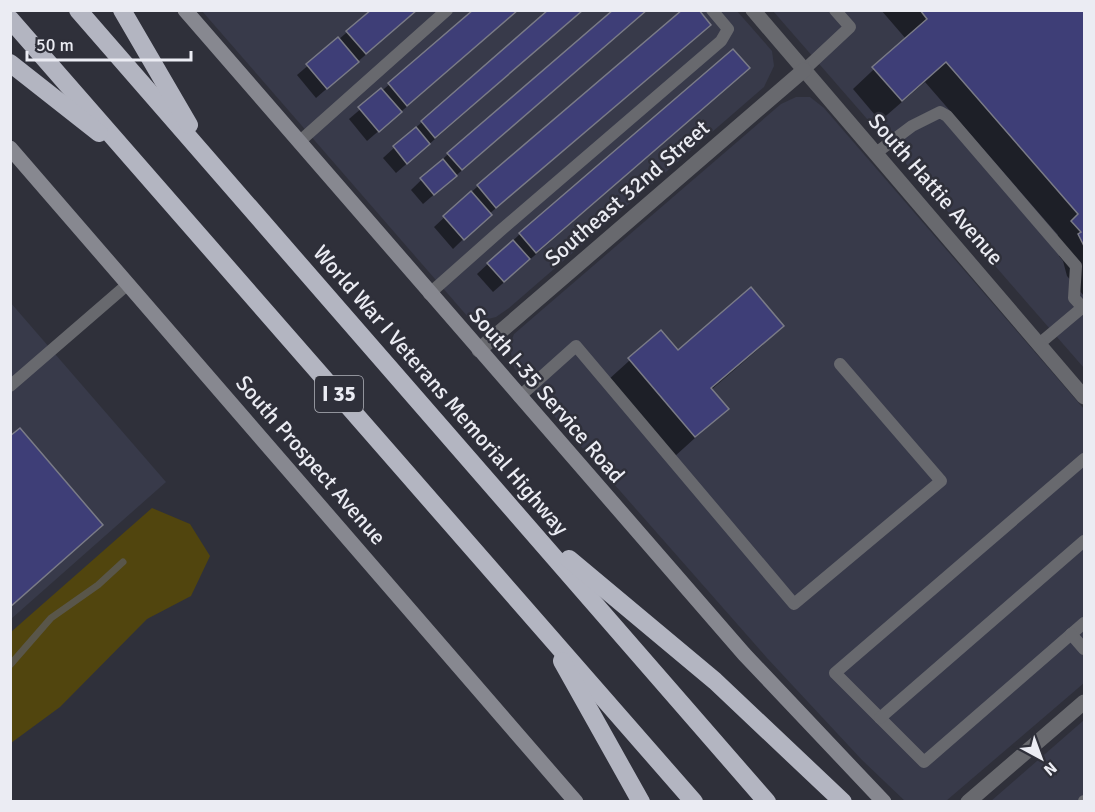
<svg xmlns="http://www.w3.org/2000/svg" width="1095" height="812" font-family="Signika,sans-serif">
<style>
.built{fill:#383a4a}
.green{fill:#51450e}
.shadow{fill:#0007}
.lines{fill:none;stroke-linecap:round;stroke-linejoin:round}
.stream{stroke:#59564a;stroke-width:7}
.building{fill:#3e3e77;stroke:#7a7b87;stroke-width:1.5}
.service{stroke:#68696e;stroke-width:12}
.minor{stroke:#68696e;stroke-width:15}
.secondary{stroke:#878890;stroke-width:15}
.motorway{stroke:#b3b5c1;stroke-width:18}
.labels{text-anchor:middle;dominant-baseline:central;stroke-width:5;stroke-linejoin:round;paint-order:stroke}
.shield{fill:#2f303a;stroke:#b3b4bc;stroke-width:1.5}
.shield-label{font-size:21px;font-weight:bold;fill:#ebecf3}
.street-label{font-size:22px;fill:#ebecf3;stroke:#2f303a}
</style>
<rect width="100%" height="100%" fill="#2f303a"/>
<g class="built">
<path d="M202,11H737L772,51L774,66L764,87L509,308L496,317L480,321L468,317Z"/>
<path d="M773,11H1084V368Z"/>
<path d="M796,97H810L824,108L1084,409V683L946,801H905L862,760L767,658L526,384L514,368L511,353L510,344L514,334L781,104Z"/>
<path d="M10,302L166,482L11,619H10Z"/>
<path d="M1084,720V801H991Z"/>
</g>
<path class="green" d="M152,508L190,524L210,556L191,596L147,619L60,707L11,743V632Z"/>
<g class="shadow">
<path d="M373,10H417L316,98L297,75Z"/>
<path d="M476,10H519L367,141L349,119Z"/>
<path d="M551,10H583L396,173L383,158L422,122Z"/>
<path d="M615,10H648L423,204L411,190L448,154Z"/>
<path d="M881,10H1084V296L1067,276L1063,261L1059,256L1061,253L1051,242L1058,235L925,82L880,121L853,89L906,39Z"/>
<path d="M709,25L694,40L489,214L453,249L434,227L478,186Z"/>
<path d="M748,68L493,292L477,274L520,234Z"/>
<path d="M782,325L762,346L711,390L727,409L674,457L608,380L661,332L677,352Z"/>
<path d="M10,438L101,525L10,607Z"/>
</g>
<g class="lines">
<path class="stream" d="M10,665L51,618L98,585L123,562"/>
</g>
<g class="building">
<path d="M371,10H417L366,54L346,31Z"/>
<path d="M473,10H518L407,106L388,83Z"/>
<path d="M548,10H583L435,138L421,121Z"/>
<path d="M613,10H647L462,170L447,153Z"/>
<path d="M682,10H699L711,25L496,208L477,185Z"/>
<path d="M920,10H1084V246L1078,234L1081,232L1071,221L1078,214L946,62L902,101L872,67L927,19Z"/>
<path d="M338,37L359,62L327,89L306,64Z"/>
<path d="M733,49L750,68L536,253L519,233Z"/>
<path d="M381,88L402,112L379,132L358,107Z"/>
<path d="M416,127L430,144L407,164L393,146Z"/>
<path d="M443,159L457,176L434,195L420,178Z"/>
<path d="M471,191L492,215L464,240L443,216Z"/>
<path d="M513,240L530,259L504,282L487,263Z"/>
<path d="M751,287L784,326L711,388L729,409L695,437L628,358L661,330L678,350Z"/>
<path d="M20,428L103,525L10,607V436Z"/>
</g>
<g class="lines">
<g class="service">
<path d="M804,70L850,27L835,10"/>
<path d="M299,142L447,10"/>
<path d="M876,153L912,126L940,112L947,116L1076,266L1074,298L1084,309"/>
<path d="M429,294L500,231L721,41L728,29L712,10"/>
<path d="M1039,344L1083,307"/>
<path d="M10,386L128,284"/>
<path d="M519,397L576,346L794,604L941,481L840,364"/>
<path d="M1084,459L835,673L924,762L1084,623"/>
<path d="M1071,634L1084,649"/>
<path d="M880,718L1084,541"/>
<path d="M1084,802V801"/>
</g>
<g class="minor">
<path d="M753,10L1084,397"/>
<path d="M479,350L804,70"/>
<path d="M968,802L1084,702"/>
</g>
<g class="secondary">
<path d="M185,10L744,654L884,802"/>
<path d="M10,148L576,802"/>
</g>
<g class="motorway">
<path d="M78,10L767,802"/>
<path d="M122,10L189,125"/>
<path d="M10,19L694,802"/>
<path d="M10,63L99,133"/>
<path d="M569,559L715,681L843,802"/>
<path d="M562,661L641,802"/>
</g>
</g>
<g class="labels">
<rect class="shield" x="315" y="376" width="48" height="36" rx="4.5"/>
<g class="shield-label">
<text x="339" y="394">I 35</text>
</g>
<g class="street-label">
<text transform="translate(936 189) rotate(49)">South Hattie Avenue</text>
<text transform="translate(627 193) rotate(-41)">Southeast 32nd Street</text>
<text transform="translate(441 390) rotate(49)">World War I Veterans Memorial Highway</text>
<text transform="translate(547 395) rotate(49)">South I-35 Service Road</text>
<text transform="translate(311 460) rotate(49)">South Prospect Avenue</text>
</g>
</g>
<rect width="1095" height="812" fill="none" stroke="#ebecf3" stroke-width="24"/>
<g transform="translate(1041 758) rotate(139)" stroke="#2f303a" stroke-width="4.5" paint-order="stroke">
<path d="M0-4.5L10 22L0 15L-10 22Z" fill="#ebecf3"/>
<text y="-9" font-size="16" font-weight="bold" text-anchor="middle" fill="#ebecf3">N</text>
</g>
<path d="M27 51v9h164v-9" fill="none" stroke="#ebecf3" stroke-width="3"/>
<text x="36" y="51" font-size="18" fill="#ebecf3" stroke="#2f303a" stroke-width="4.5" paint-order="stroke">50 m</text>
</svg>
